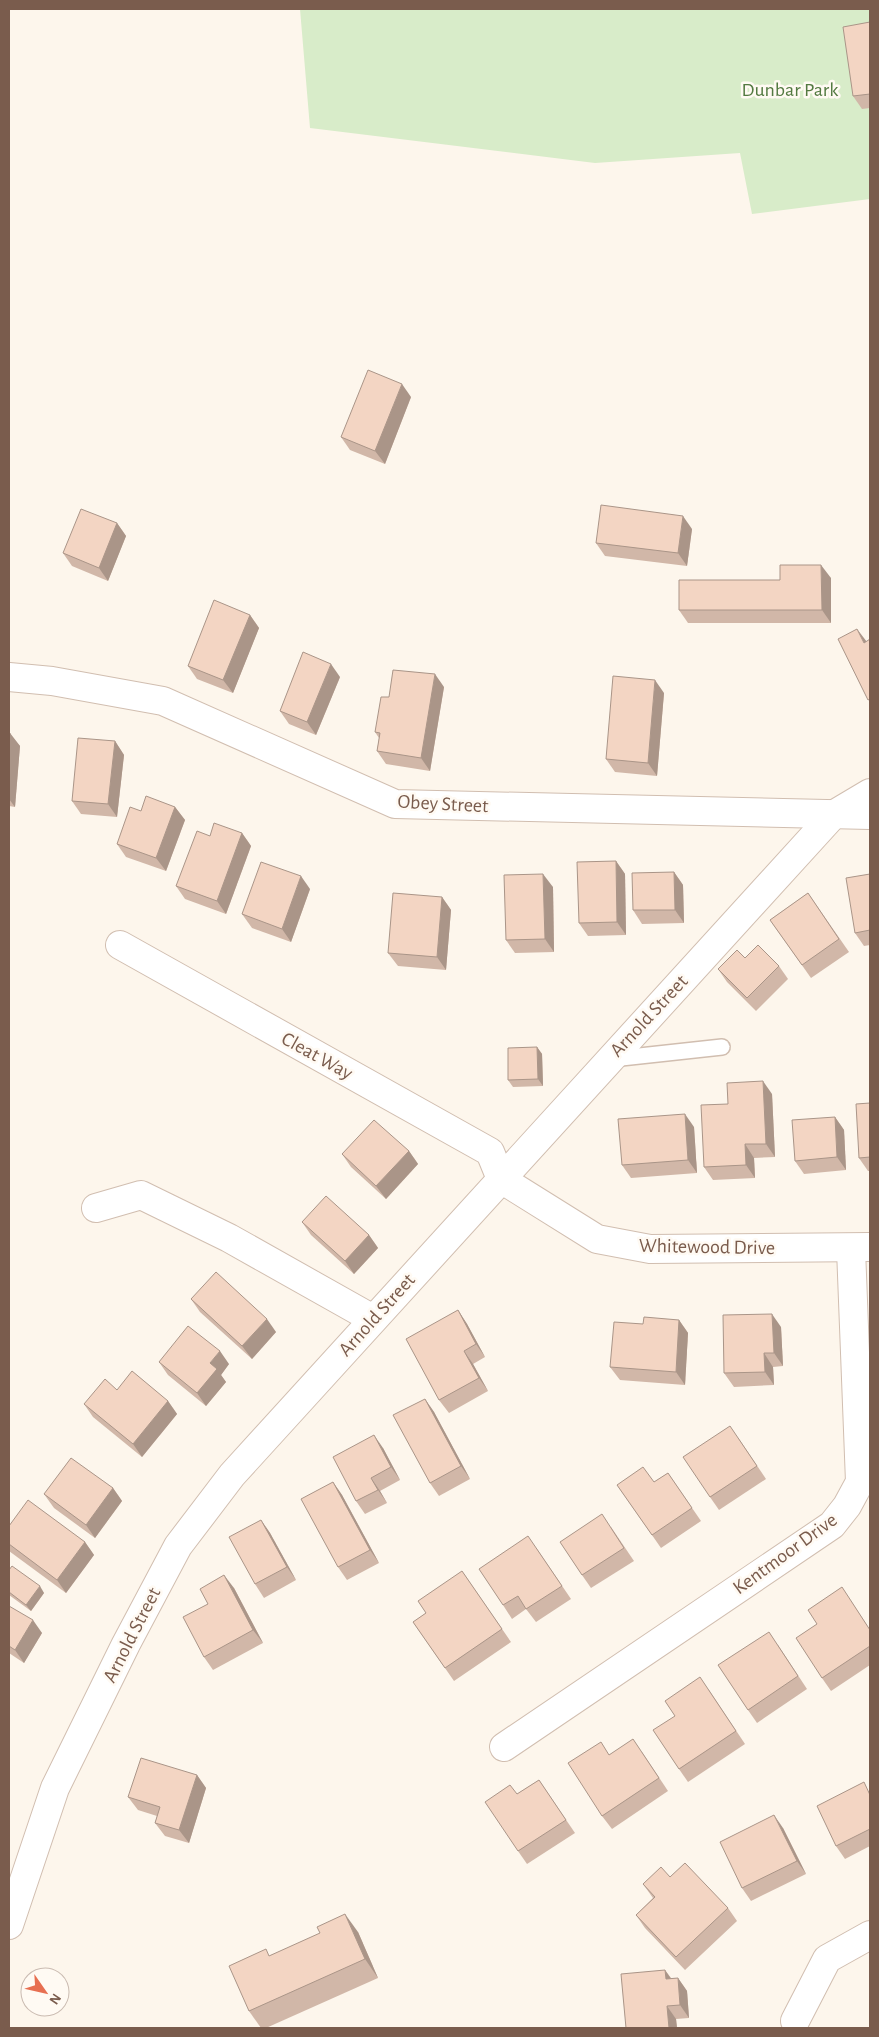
<svg xmlns="http://www.w3.org/2000/svg" width="879" height="2037" font-family="'Alegreya Sans',sans-serif">
<style>
.park{fill:#d8ecc9}
.lines{fill:none;stroke-linecap:round;stroke-linejoin:round}
.service-casing{stroke:#d1beb0;stroke-width:18}
.minor-casing{stroke:#d1beb0;stroke-width:30}
.tertiary-casing{stroke:#d1beb0;stroke-width:30}
.service{stroke:#fff;stroke-width:15}
.minor{stroke:#fff;stroke-width:28}
.tertiary{stroke:#fff;stroke-width:28}
.wall{fill:#d1b7a8}
.shaded-wall{fill:#aa9588}
.building{fill:#f3d5c3;stroke:#aa9588}
.labels{text-anchor:middle;dominant-baseline:central;stroke-width:5;stroke-linejoin:round;paint-order:stroke}
.park-label{font-size:20px;fill:#537a41;stroke:#fffaf3}
.street-label{font-size:20px;fill:#7a5c4d;stroke:#fffaf3}
</style>
<rect width="100%" height="100%" fill="#fdf6ec"/>
<path class="park" d="M300,9H870V199L752,214L740,153L595,163L310,128Z"/>
<g class="lines">
<g class="service-casing">
<path id="service" d="M612,1059L722,1047"/>
</g>
<g class="minor-casing">
<g id="minor">
<path d="M120,945L490,1152L501,1179L597,1239L650,1249L870,1247"/>
<path d="M96,1208L141,1195L229,1238L373,1319"/>
<path d="M504,1747L832,1525L847,1506L860,1482L851,1249"/>
<path d="M9,1925L55,1788L126,1644L178,1546L232,1475L833,815L870,793"/>
<path d="M795,2021L827,1959L870,1935"/>
</g>
</g>
<g class="tertiary-casing">
<path id="tertiary" d="M9,677L52,681L163,701L395,804L870,815"/>
</g>
<use href="#service" class="service"/>
<use href="#minor" class="minor"/>
<use href="#tertiary" class="tertiary"/>
</g>
<g class="wall">
<path d="M870,22V108L862,109L853,96Z"/>
<path d="M411,397L385,464L350,450L341,437Z"/>
<path d="M117,523L126,536L108,581L72,566L63,553Z"/>
<path d="M692,529L687,566L605,556L596,543Z"/>
<path d="M831,578V623H688L679,610L780,580Z"/>
<path d="M250,615L259,628L233,693L197,679L188,666Z"/>
<path d="M340,677L316,735L289,724L280,711Z"/>
<path d="M444,687L430,771L386,764L377,751L379,738L375,732L389,697Z"/>
<path d="M664,693L657,776L615,772L606,759Z"/>
<path d="M9,733L20,746L15,807L9,806Z"/>
<path d="M115,741L124,755L117,817L81,814L72,801Z"/>
<path d="M175,807L185,820L166,871L126,857L117,844L141,811Z"/>
<path d="M242,833L251,846L226,914L185,899L176,886L210,836Z"/>
<path d="M616,861L625,874L626,935L588,936L579,923Z"/>
<path d="M674,872L683,885L684,923L642,924L633,910Z"/>
<path d="M870,874V945L864,946L855,933Z"/>
<path d="M553,887L554,952L515,953L506,940Z"/>
<path d="M310,889L291,942L252,928L242,914Z"/>
<path d="M808,893L849,952L811,978L770,920Z"/>
<path d="M442,897L451,910L446,970L398,966L388,953Z"/>
<path d="M745,958L779,966L788,979L756,1011L727,982L718,969Z"/>
<path d="M537,1047L542,1054L543,1086L513,1087L508,1080Z"/>
<path d="M772,1094L775,1157L754,1158L755,1178L713,1180L704,1167L728,1104Z"/>
<path d="M870,1103V1171H868L859,1158Z"/>
<path d="M835,1117L844,1130L846,1170L804,1174L795,1161Z"/>
<path d="M694,1127L697,1173L631,1178L622,1165Z"/>
<path d="M409,1151L418,1164L386,1199L351,1167L342,1154Z"/>
<path d="M302,1222L369,1235L378,1248L354,1274L311,1235Z"/>
<path d="M191,1299L276,1332L252,1359L200,1312Z"/>
<path d="M458,1310L467,1324L485,1357L473,1364L488,1391L449,1413L439,1400Z"/>
<path d="M679,1320L688,1333L685,1385L620,1380L610,1367L643,1324Z"/>
<path d="M781,1327L783,1366L773,1367L774,1385L734,1387L724,1373Z"/>
<path d="M159,1362L229,1364L221,1375L226,1382L206,1406L168,1375Z"/>
<path d="M117,1390L168,1401L177,1414L142,1457L93,1417L84,1404Z"/>
<path d="M425,1399L434,1412L470,1479L439,1496L430,1483Z"/>
<path d="M739,1439L766,1479L719,1510L710,1497Z"/>
<path d="M383,1448L400,1480L380,1491L387,1503L365,1514L356,1501Z"/>
<path d="M668,1473L701,1521L661,1548L617,1485L654,1482Z"/>
<path d="M333,1482L342,1495L379,1563L347,1580L338,1567Z"/>
<path d="M113,1488L122,1501L95,1538L54,1508L44,1494Z"/>
<path d="M261,1520L270,1533L296,1580L264,1598L255,1584Z"/>
<path d="M9,1526L85,1542L94,1555L66,1593L9,1551Z"/>
<path d="M611,1527L634,1561L591,1588L582,1575Z"/>
<path d="M537,1549L571,1599L536,1622L526,1609L512,1619L503,1605Z"/>
<path d="M9,1570L44,1593L31,1611L9,1595Z"/>
<path d="M462,1571L511,1642L454,1681L413,1622L426,1613Z"/>
<path d="M234,1588L263,1643L213,1670L204,1657L208,1604Z"/>
<path d="M851,1601L870,1630V1665L831,1691L822,1678Z"/>
<path d="M9,1606L42,1633L24,1663L9,1653Z"/>
<path d="M778,1645L807,1689L757,1723L748,1710Z"/>
<path d="M709,1690L745,1744L688,1782L679,1769L675,1716Z"/>
<path d="M642,1752L668,1791L612,1829L602,1816L610,1754Z"/>
<path d="M197,1775L206,1788L189,1843L165,1836L155,1823L157,1816L138,1810L128,1797Z"/>
<path d="M539,1780L575,1833L527,1864L518,1851L517,1794Z"/>
<path d="M870,1791V1846L845,1859L836,1846Z"/>
<path d="M783,1828L806,1874L751,1901L742,1888Z"/>
<path d="M643,1884L728,1908L737,1921L685,1970L645,1928L636,1915L653,1898Z"/>
<path d="M358,1932L378,1978L266,2028H261L249,2011L271,1955Z"/>
<path d="M665,1970L671,1978H678L687,1991L689,2018L676,2019L677,2028H626Z"/>
</g>
<g class="shaded-wall">
<path d="M402,384L411,397L385,464L375,451Z"/>
<path d="M683,516L692,529L687,566L678,553Z"/>
<path d="M117,523L126,536L108,581L99,568Z"/>
<path d="M821,565L831,578V623L822,610Z"/>
<path d="M250,615L259,628L233,693L223,680Z"/>
<path d="M857,629L867,642L864,643Z"/>
<path d="M331,664L340,677L316,735L307,722Z"/>
<path d="M435,674L444,687L430,771L421,758Z"/>
<path d="M655,680L664,693L657,776L648,763Z"/>
<path d="M10,733L20,746L15,807L9,799V753Z"/>
<path d="M115,741L124,755L117,817L108,804Z"/>
<path d="M175,807L185,820L166,871L156,858Z"/>
<path d="M242,833L251,846L226,914L217,901Z"/>
<path d="M616,861L625,874L626,935L617,922Z"/>
<path d="M674,872L683,885L684,923L675,910Z"/>
<path d="M543,874L553,887L554,952L545,939Z"/>
<path d="M301,876L310,889L291,942L282,929Z"/>
<path d="M442,897L451,910L446,970L437,957Z"/>
<path d="M537,1047L542,1054L543,1086L538,1079Z"/>
<path d="M763,1081L772,1094L775,1157L766,1144Z"/>
<path d="M685,1114L694,1127L697,1173L688,1160Z"/>
<path d="M835,1117L844,1130L846,1170L837,1157Z"/>
<path d="M745,1144L754,1158L755,1178L746,1165Z"/>
<path d="M409,1151L418,1164L386,1199L376,1186Z"/>
<path d="M369,1235L378,1248L354,1274L345,1261Z"/>
<path d="M458,1310L467,1324L485,1357L476,1344Z"/>
<path d="M772,1314L781,1327L783,1366L774,1353Z"/>
<path d="M267,1319L276,1332L252,1359L242,1346Z"/>
<path d="M679,1320L688,1333L685,1385L676,1372Z"/>
<path d="M220,1351L229,1364L221,1375L226,1382L206,1406L197,1393L210,1363Z"/>
<path d="M464,1351L473,1364L488,1391L479,1378Z"/>
<path d="M764,1353L773,1367L774,1385L765,1372Z"/>
<path d="M425,1399L434,1412L470,1479L461,1466Z"/>
<path d="M168,1401L177,1414L142,1457L133,1444Z"/>
<path d="M374,1435L383,1448L400,1480L391,1467Z"/>
<path d="M371,1478L380,1491L387,1503L378,1490Z"/>
<path d="M333,1482L342,1495L379,1563L370,1550Z"/>
<path d="M113,1488L122,1501L95,1538L86,1525Z"/>
<path d="M261,1520L270,1533L296,1580L287,1567Z"/>
<path d="M85,1542L94,1555L66,1593L57,1580Z"/>
<path d="M224,1575L234,1588L263,1643L253,1630Z"/>
<path d="M40,1586L44,1593L31,1611L26,1605Z"/>
<path d="M33,1620L42,1633L24,1663L15,1650Z"/>
<path d="M197,1775L206,1788L189,1843L179,1830Z"/>
<path d="M774,1815L783,1828L806,1874L797,1861Z"/>
<path d="M345,1914L358,1932L378,1978L365,1959Z"/>
<path d="M665,1970L674,1983L666,1979Z"/>
<path d="M678,1978L687,1991L689,2018L680,2005Z"/>
<path d="M667,2006L676,2019L677,2028H669Z"/>
</g>
<g class="building">
<path d="M870,22V94L853,96L843,27Z"/>
<path d="M368,370L402,384L375,451L341,437Z"/>
<path d="M601,505L683,516L678,553L596,543Z"/>
<path d="M81,509L117,523L99,568L63,553Z"/>
<path d="M780,565H821L822,610H679V580H780Z"/>
<path d="M214,600L250,615L223,680L188,666Z"/>
<path d="M857,629L864,643L870,639V699L868,700L838,639Z"/>
<path d="M303,652L331,664L307,722L280,711Z"/>
<path d="M393,670L435,674L421,758L377,751L380,733L375,732L381,697H389Z"/>
<path d="M613,676L655,680L648,763L606,759Z"/>
<path d="M9,733H10L9,753Z"/>
<path d="M78,738L115,741L108,804L72,801Z"/>
<path d="M146,796L175,807L156,858L117,844L130,807L141,811Z"/>
<path d="M214,823L242,833L217,901L176,886L197,831L210,836Z"/>
<path d="M616,861L617,922L579,923L577,862Z"/>
<path d="M261,862L301,876L282,929L242,914Z"/>
<path d="M674,872L675,910H633L632,873Z"/>
<path d="M543,874L545,939L506,940L504,875Z"/>
<path d="M870,874V930L855,933L846,878Z"/>
<path d="M393,893L442,897L437,957L388,953Z"/>
<path d="M808,893L839,939L802,965L770,920Z"/>
<path d="M758,945L779,966L747,998L718,969L737,950L745,958Z"/>
<path d="M537,1047L538,1079L508,1080V1048Z"/>
<path d="M763,1081L766,1144H745L746,1165L704,1167L701,1105L728,1104L727,1083Z"/>
<path d="M870,1103V1157L859,1158L856,1104Z"/>
<path d="M685,1114L688,1160L622,1165L618,1119Z"/>
<path d="M835,1117L837,1157L795,1161L792,1120Z"/>
<path d="M374,1120L409,1151L376,1186L342,1154Z"/>
<path d="M326,1196L369,1235L345,1261L302,1222Z"/>
<path d="M216,1272L267,1319L242,1346L191,1299Z"/>
<path d="M458,1310L476,1344L464,1351L479,1378L439,1400L406,1339Z"/>
<path d="M772,1314L774,1353H764L765,1372L724,1373L723,1315Z"/>
<path d="M644,1317L679,1320L676,1372L610,1367L614,1322L643,1324Z"/>
<path d="M188,1326L220,1351L210,1363L217,1369L197,1393L159,1362Z"/>
<path d="M132,1371L168,1401L133,1444L84,1404L105,1379L117,1390Z"/>
<path d="M425,1399L461,1466L430,1483L393,1415Z"/>
<path d="M730,1426L757,1466L710,1497L683,1457Z"/>
<path d="M374,1435L391,1467L371,1478L378,1490L356,1501L333,1457Z"/>
<path d="M71,1458L113,1488L86,1525L44,1494Z"/>
<path d="M643,1467L654,1482L668,1473L692,1508L652,1535L617,1485Z"/>
<path d="M333,1482L370,1550L338,1567L301,1499Z"/>
<path d="M28,1500L85,1542L57,1580L9,1544V1526Z"/>
<path d="M602,1514L624,1548L582,1575L560,1542Z"/>
<path d="M261,1520L287,1567L255,1584L229,1537Z"/>
<path d="M528,1536L562,1586L526,1609L518,1596L503,1605L479,1569Z"/>
<path d="M12,1566L40,1586L26,1605L9,1592V1570Z"/>
<path d="M462,1571L502,1629L445,1668L413,1622L426,1613L418,1601Z"/>
<path d="M224,1575L253,1630L204,1657L183,1617L208,1604L200,1589Z"/>
<path d="M842,1587L870,1630V1646L822,1678L796,1638L817,1624L808,1610Z"/>
<path d="M9,1606L33,1620L15,1650L9,1646Z"/>
<path d="M769,1632L798,1676L748,1710L718,1665Z"/>
<path d="M700,1677L736,1731L679,1769L653,1730L675,1716L665,1701Z"/>
<path d="M633,1739L659,1778L602,1816L568,1763L601,1742L609,1755Z"/>
<path d="M141,1758L197,1775L179,1830L155,1823L160,1807L128,1797Z"/>
<path d="M539,1780L566,1820L518,1851L485,1802L510,1785L517,1794Z"/>
<path d="M864,1782L870,1795V1829L836,1846L817,1806Z"/>
<path d="M774,1815L797,1861L742,1888L720,1842Z"/>
<path d="M685,1863L728,1908L676,1957L636,1915L655,1897L643,1884L661,1867L670,1877Z"/>
<path d="M345,1914L365,1959L249,2011L229,1966L266,1949L269,1956L320,1933L317,1927Z"/>
<path d="M665,1970L666,1979L678,1978L680,2005L667,2006L669,2028H626L621,1974Z"/>
</g>
<g class="labels">
<g class="park-label">
<text x="790" y="90">Dunbar Park</text>
</g>
<g class="street-label">
<text transform="translate(443 804) rotate(3)">Obey Street</text>
<text transform="translate(649 1016) rotate(-47)">Arnold Street</text>
<text transform="translate(317 1056) rotate(29)">Cleat Way</text>
<text transform="translate(707 1247) rotate(1)">Whitewood Drive</text>
<text transform="translate(377 1315) rotate(-48)">Arnold Street</text>
<text transform="translate(785 1554) rotate(-36)">Kentmoor Drive</text>
<text transform="translate(132 1635) rotate(-63)">Arnold Street</text>
</g>
</g>
<rect width="879" height="2037" fill="none" stroke="#7a5c4d" stroke-width="20"/>
<g transform="translate(45 1992) rotate(124)"><circle r="24" fill="#fffaf3" stroke="#cabbb1"/>
<path d="M0-4L9 19L0 12L-9 19Z" fill="#e76f51"/>
<text y="-8" font-size="14" font-weight="bold" text-anchor="middle" fill="#7a5c4d">N</text>
</g>
</svg>
